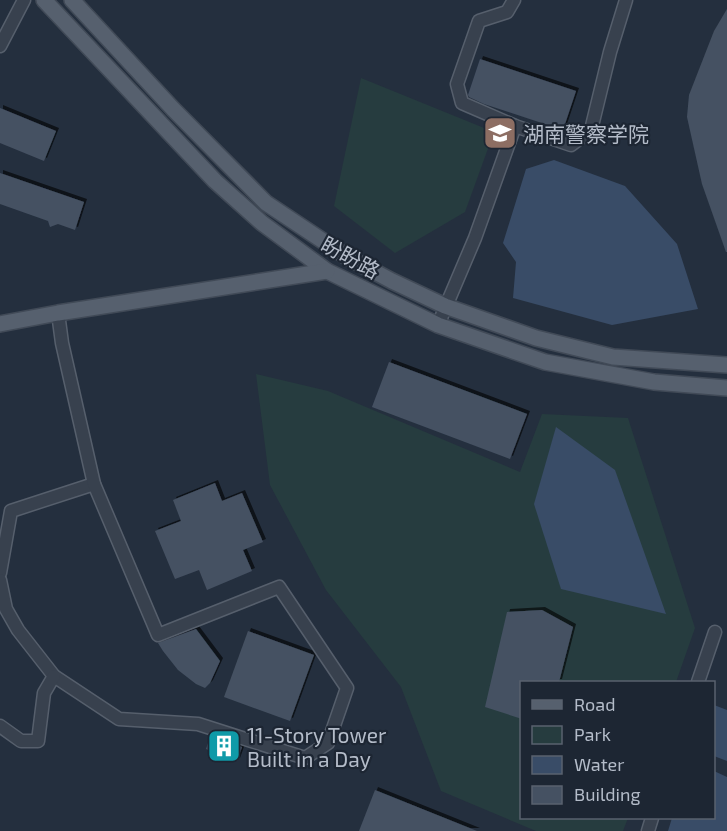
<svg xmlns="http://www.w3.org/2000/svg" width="727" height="831" font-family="'Exo 2','Noto Sans SC',sans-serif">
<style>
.green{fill:#263c3f}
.water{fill:#394c67}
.building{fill:#455162;filter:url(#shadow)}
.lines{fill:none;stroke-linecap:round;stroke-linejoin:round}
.minor-casing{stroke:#565f6c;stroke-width:15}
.major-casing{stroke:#414a57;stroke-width:18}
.minor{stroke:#38414e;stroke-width:12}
.major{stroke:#56606e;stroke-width:15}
.labels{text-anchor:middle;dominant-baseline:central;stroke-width:4.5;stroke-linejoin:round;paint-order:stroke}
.poi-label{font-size:21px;fill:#b4bcc9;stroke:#1d2633;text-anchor:start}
.street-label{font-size:21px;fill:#b4bcc9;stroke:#1d2633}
</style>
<defs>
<filter id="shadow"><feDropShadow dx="3" dy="-3" stdDeviation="0" flood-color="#0009"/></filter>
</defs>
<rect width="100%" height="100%" fill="#242f3e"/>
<g class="green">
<path d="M361,78L494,132L465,212L395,253L334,206Z"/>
<path d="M256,374L328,391L520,472L542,414L628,418L695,628L676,682H522V818H628L623,831H536L441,791L401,687L326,590L270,485Z"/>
</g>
<g class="water">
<path d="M554,160L625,186L677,244L698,309L612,325L513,298L516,262L503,243L526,169Z"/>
<path d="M556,427L615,470L666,614L561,589L534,504Z"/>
<path d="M714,705L727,710V761L714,756Z"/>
<path d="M714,771L727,777V831H668L672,818H714Z"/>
</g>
<g class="building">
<path d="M727,9V252H726L702,184L687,117L689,95L714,31Z"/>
<path d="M480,59L576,91L563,130L484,104L469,97L468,95Z"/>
<path d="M0,108L56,131L44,161L0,143Z"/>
<path d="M0,173L84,202L75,230L58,224L50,227L48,221L0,204Z"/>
<path d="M389,362L527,414L510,459L372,407Z"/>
<path d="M215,483L222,501L242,493L263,542L243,550L252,571L207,590L199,570L175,579L155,531L181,521L173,500Z"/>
<path d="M542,610L573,627L559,682H522V719L485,707L507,612Z"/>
<path d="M196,629L220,661L210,683L205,688L196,684L178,670L163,651L158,643Z"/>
<path d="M248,631L314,655L290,721L224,697Z"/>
<path d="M210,737L242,747L237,761L206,749Z"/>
<path d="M375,790L477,831H359Z"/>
</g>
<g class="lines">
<g class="minor-casing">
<g id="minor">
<path d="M514,0L507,12L479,21L457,84L462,103L515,126L571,145L591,130L610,52L626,0"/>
<path d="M0,46L24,0"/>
<path d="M438,325L475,238L515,126"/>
<path d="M0,573L11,511L94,484"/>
<path d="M0,580L6,609L18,630L54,676L119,719L198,724L305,758L328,743L347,688L279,587L158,635L94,484L62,343L58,313"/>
<path d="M698,682L715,632"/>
<path d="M0,726L21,741H38L44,693L54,676"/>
<path d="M648,831L652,818"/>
</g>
</g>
<g class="major-casing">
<g id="major">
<path d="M44,0L215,181L262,223L327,271L438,325L545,362L654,382L727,388"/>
<path d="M72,0L173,109L266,203L347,257L392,281L445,306L536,338L613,357L727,365"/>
<path d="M0,324L58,313L327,271"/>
</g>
</g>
<use href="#minor" class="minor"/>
<use href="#major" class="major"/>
</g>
<defs>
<g id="university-square" transform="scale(1.725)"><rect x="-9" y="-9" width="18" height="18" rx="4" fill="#8d6e63" stroke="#1d2633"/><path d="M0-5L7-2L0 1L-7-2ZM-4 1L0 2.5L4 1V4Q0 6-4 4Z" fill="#fff"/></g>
<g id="building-square" transform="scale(1.725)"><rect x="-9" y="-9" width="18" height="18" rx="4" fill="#0f9aa8" stroke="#1d2633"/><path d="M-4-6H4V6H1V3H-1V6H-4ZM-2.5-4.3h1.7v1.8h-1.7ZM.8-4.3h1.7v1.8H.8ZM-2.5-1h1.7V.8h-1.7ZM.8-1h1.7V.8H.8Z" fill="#fff"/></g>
</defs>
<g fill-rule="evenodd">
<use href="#university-square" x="500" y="133"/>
<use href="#building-square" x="224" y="746"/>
</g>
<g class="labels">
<g class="poi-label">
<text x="523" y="133">湖南警察学院</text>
<text x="247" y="734">11-Story Tower<tspan x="247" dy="24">Built in a Day</tspan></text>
</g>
<g class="street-label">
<text transform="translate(351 257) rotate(29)">盼盼路</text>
</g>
</g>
<rect x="520" y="681" width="195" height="138" fill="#1d2633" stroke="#59626f" stroke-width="1.5"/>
<rect x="532" y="700" width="30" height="9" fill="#56606e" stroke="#59626f" stroke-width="1.5"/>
<text x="574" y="711" font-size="18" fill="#b4bcc9">Road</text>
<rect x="532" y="726" width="30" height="18" fill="#263c3f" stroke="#59626f" stroke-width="1.5"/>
<text x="574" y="741" font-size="18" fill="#b4bcc9">Park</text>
<rect x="532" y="756" width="30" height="18" fill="#394c67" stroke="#59626f" stroke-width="1.5"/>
<text x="574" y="771" font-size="18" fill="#b4bcc9">Water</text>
<rect x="532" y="786" width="30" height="18" fill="#455162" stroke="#59626f" stroke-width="1.5"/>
<text x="574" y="801" font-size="18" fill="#b4bcc9">Building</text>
</svg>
